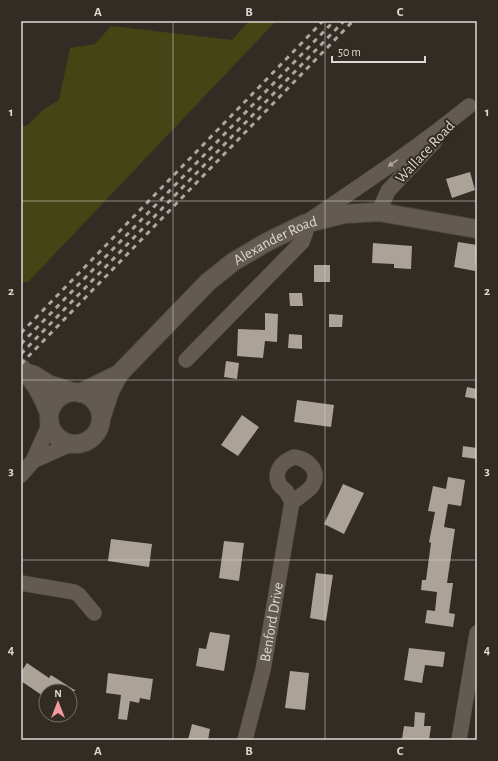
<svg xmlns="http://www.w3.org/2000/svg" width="498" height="761" font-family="'Alegreya Sans',sans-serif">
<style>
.green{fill:#444514}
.building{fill:#aba298}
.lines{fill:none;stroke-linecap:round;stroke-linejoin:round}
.minor-casing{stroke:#4d4840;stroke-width:16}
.tertiary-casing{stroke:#4d4840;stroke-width:20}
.minor{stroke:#635b51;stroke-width:15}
.tertiary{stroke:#635b51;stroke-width:18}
.rail{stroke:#aba6a0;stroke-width:3;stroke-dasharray:5 5;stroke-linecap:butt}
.oneway{fill:#aca69f}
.grid{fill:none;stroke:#ddd8d3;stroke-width:1;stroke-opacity:0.55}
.labels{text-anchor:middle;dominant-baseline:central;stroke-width:4;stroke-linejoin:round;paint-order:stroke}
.street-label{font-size:15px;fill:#ddd8d3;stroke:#332c24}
.neatline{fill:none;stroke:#ddd8d3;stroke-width:1.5}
.grid-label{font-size:13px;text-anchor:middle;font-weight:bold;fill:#ddd8d3}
</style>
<rect width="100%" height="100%" fill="#332c24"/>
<path class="green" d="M249,21H276L28,282H21V127L28,125L44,109L59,100L70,48L95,44L111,26L232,40Z"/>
<g class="building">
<path d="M470,172L475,190L452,198L446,179Z"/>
<path d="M458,242L477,245L475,271L454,267Z"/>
<path d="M373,243L412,246L411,269L394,268V264L372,263Z"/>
<rect x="314" y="265" width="16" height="17"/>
<path d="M289,293H302L303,306H290Z"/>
<path d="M265,313L278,314L277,342L265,341L263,358L237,356L238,329L265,330Z"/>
<path d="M329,314L343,315L342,327H329Z"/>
<path d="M289,334L302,335V349L288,348Z"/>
<path d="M226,361L239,363L237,379L224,377Z"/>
<path d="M467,387L477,389V399L465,397Z"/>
<path d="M297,400L334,405L331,427L294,422Z"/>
<path d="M242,415L259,427L238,456L221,445Z"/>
<path d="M463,446L477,448V459L462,457Z"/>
<path d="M448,477L465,480L461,506L448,504L444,527L455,529L447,583H453L449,613L455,614L453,627L425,623L427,610L435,611L437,592L421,590L422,580H426L431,543L429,542L435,512L428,511L433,486L446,489Z"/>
<path d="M343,484L364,493L344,534L324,524Z"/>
<path d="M111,539L152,544L149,567L108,561Z"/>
<path d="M224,541L244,543L239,581L219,578Z"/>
<path d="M316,573L333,575L326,621L310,618Z"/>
<path d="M210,632L230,635L224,671L196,666L199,648L206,649Z"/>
<path d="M409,648L445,652L443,667L425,665L422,683L404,680Z"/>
<path d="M27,663L49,678L51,675L76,691H46V698L21,681V672Z"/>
<path d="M290,671L309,673L305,710L285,708Z"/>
<path d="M108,673L153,679L150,700L140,698L139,703L130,701L127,720L118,719L121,695L106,693Z"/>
<path d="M415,712L425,713L424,726H431L429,740L402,739L404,726L414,727Z"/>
<path d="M192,724L210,729L208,740H188Z"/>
</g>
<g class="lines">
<g class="minor-casing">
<g id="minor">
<path d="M379,212L383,202L388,191L435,141"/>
<path d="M186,360L302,242L306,231L304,224C360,186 416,149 469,106"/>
<path d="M294,457C309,459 321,472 312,486C308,491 298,498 292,502C290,499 288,494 286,491C283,489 281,487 279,484C273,471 283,461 294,457Z"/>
<path d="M33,461L71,444"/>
<path d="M21,475L33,461L49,425"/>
<path d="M21,583L74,592L79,595L94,613"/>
<path id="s1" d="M245,740L263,670L292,502"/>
<path d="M459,740L477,633"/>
</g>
</g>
<g class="tertiary-casing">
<g id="tertiary">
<path d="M21,368C34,380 43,396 49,413"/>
<path d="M27,373L34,375L48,384L73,392"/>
<circle cx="75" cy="418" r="26"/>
<path id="s2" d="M80,393L119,374L208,282L233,262L267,242L304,224L344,214L379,212L477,229"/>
<path d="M101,418L110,391L119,374"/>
</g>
</g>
<use href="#minor" class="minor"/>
<use href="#tertiary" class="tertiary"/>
<g class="rail">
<path d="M21,333L323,21"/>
<path d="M21,344L334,21"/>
<path d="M21,354L344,21"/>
<path d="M21,364L353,21"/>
</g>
</g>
<defs><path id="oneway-solid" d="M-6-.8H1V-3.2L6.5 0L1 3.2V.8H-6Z"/></defs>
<use class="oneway" href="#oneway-solid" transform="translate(393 163) rotate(145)"/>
<path class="grid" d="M173,21V740M325,21V740M21,201H477M21,380H477M21,560H477"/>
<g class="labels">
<g class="street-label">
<text transform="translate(425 152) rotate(-47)">Wallace Road</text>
<text stroke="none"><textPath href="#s2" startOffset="251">Alexander Road</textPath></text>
<text stroke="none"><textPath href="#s1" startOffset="121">Benford Drive</textPath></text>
</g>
</g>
<rect width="498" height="761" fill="none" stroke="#332c24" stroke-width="44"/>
<g transform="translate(58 703)"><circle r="19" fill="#332c24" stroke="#77716a"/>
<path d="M0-3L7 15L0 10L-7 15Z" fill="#f49aa2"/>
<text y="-6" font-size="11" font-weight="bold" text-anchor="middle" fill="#ddd8d3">N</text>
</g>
<path d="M332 56v6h93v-6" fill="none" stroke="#ddd8d3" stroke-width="2"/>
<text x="338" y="56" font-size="12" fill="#ddd8d3" stroke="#332c24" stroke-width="3" paint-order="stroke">50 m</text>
<rect x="22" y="22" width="454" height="717" class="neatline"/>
<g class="grid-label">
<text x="98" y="16">A</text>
<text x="249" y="16">B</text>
<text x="400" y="16">C</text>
<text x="11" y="116">1</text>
<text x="487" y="116">1</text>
<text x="11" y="295">2</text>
<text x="487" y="295">2</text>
<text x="11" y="475">3</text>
<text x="487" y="475">3</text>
<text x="11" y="654">4</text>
<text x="487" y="654">4</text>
<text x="98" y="755">A</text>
<text x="249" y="755">B</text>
<text x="400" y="755">C</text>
</g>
</svg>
